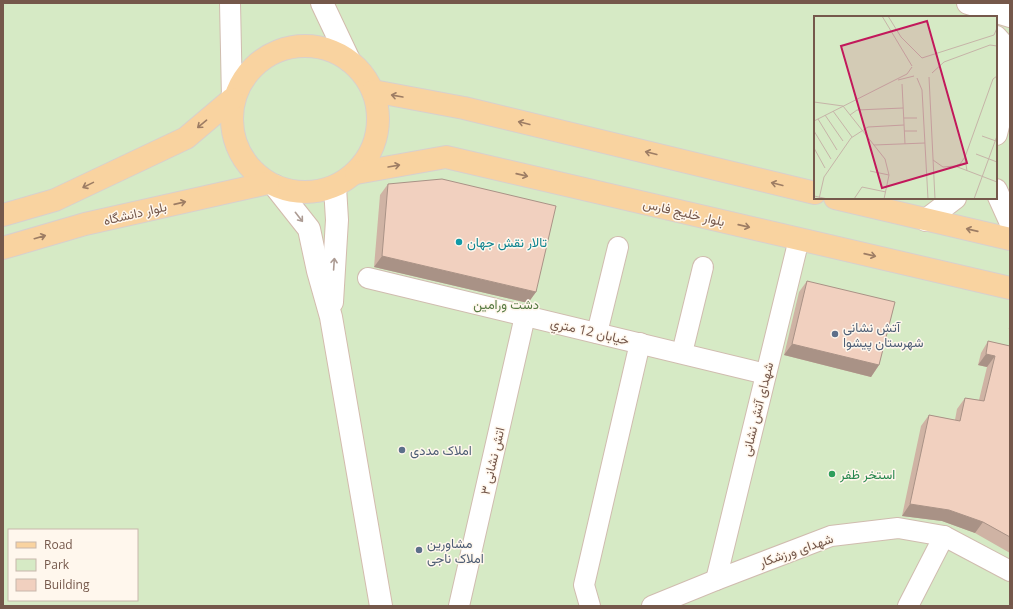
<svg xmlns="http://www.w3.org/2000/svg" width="1013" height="609" font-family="'Open Sans',Vazirmatn,sans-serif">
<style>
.green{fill:#d6eac5;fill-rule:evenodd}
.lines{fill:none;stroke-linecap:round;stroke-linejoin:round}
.street-casing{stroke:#d0bcaf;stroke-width:22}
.secondary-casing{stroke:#d3bbad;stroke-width:24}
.primary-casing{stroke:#d8d0cd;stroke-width:24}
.path{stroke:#d6b3a1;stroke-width:2.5;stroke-dasharray:1 3;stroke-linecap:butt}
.street{stroke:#fff;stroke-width:20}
.secondary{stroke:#fff;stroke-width:22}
.primary{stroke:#f9d3a0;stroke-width:22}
.wall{fill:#cfb3a4}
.shaded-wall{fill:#a99286}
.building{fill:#f1d0bf;stroke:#a99286}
.oneway{stroke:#9d7d64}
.oneway2{stroke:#ac9b93}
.culture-dot{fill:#0f9aa8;stroke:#fff7ed;stroke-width:1.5}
.service-dot{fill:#5c6f8a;stroke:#fff7ed;stroke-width:1.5}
.leisure-dot{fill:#2e9e5b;stroke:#fff7ed;stroke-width:1.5}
.labels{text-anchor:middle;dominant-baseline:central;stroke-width:3;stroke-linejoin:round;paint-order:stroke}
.street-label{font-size:13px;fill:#75584b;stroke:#fff7ed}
.culture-label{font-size:13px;fill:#0d838f;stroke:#fff7ed;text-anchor:start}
.park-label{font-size:13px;fill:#577b43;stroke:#fff7ed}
.service-label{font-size:13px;fill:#4e5e75;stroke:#fff7ed;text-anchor:start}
.leisure-label{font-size:13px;fill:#27864d;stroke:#fff7ed;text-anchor:start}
.inset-road{fill:none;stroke:#c6b4a8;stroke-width:1}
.view{fill:#c2185b;fill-opacity:0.15;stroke:#c2185b;stroke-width:2}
.inset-edge{fill:none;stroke:#75584b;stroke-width:2}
</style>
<rect width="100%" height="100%" fill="#fcf2e6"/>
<path class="green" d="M3,3H1010V606H3ZM815,17H996V198H815ZM9,530H137V600H9Z"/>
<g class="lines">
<g class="street-casing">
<g id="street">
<path d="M230,3L232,99"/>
<path d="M368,278L766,374"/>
<path d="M597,333L618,247"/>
<path d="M682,353L703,267"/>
<path d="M716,580L799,239"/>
<path d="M459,606L525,316"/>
<path d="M590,606L584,585L640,343"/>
<path d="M652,606L716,580L831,536L898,528L944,536L1010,571"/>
<path d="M908,606L944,536"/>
</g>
</g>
<g class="secondary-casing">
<g id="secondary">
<path d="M322,3L349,60"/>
<path d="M968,3L1010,16"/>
<path d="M996,37L1004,46L1007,89"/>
<path d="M996,134L1007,89L1010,85"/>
<path d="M275,186L309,229L318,271L331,317L381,606"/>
<path d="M996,190L1010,221"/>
<path d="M926,220L955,198"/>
<path d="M332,302L337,220L335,187"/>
</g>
</g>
<g class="primary-casing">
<g id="primary">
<circle cx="305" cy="119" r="73"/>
<path d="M373,91L464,108L815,193"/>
<path d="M356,173L446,157L1010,288"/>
<path d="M835,198L1010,239"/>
<path d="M3,215L55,200L186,138L232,99"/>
<path d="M3,248L85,224L268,183"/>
</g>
</g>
<path class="path" d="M1010,328V331"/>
<use href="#street" class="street"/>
<use href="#secondary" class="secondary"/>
<use href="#primary" class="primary"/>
</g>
<g class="wall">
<path d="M388,184L536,292L528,303L374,267L380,195Z"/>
<path d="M807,281L879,365L871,377L784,355L799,292Z"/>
<path d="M988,341L1010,346V553L975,533L942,521L902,516L921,426L929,415L955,420L957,409L965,398L979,400L987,367L978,365L981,353Z"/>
</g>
<g class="shaded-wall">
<path d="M382,256L536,292L528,303L374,267Z"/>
<path d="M792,344L879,365L871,377L784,355Z"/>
<path d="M986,354L995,356L987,367L978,365Z"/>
<path d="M910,504L949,510L983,522L975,533L942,521L902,516Z"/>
</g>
<g class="building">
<path d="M442,179L556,206L536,292L382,256L388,184Z"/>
<path d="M807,281L895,302L879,365L792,344Z"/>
<path d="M988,341L1010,346V537L983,522L949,510L910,504L929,415L960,421L965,398L984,401L995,356L986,354Z"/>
</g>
<defs><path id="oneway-shaft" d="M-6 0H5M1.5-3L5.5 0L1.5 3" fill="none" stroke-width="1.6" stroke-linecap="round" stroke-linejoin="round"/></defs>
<g class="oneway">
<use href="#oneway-shaft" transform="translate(397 96) rotate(-170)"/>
<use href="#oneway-shaft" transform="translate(524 123) rotate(-166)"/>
<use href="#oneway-shaft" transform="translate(202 124) rotate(140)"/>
<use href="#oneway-shaft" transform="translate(651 153) rotate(-166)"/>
<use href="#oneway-shaft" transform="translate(394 166) rotate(-10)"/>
<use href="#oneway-shaft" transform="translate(522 175) rotate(13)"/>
<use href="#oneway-shaft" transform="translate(777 184) rotate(-166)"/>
<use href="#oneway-shaft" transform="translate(88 185) rotate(154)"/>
<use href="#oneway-shaft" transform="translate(180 203) rotate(-13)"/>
<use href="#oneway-shaft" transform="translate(744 226) rotate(13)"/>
<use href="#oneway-shaft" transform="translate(972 230) rotate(-167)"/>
<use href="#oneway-shaft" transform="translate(40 237) rotate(-16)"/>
<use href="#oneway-shaft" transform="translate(870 255) rotate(13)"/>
</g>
<g class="oneway2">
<use href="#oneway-shaft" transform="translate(299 217) rotate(52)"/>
<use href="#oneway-shaft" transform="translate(334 264) rotate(-86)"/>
</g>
<circle class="culture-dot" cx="459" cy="242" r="4"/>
<g class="service-dot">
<circle cx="835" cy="334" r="4"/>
<circle cx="402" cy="450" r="4"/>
<circle cx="419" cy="550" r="4"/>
</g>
<circle class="leisure-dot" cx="832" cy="474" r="4"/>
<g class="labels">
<g class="street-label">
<text transform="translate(684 212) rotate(13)">بلوار خلیج فارس</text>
<text transform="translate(135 213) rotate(-13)">بلوار دانشگاه</text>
<text transform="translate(590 331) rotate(13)">خيابان 12 متري</text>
<text transform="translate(757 409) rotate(-76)">شهدای آتش نشانی</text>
<text transform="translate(492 461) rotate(-77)">اتش نشانی ۳</text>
<text transform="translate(796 550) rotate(-19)">شهدای ورزشکار</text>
</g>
<g class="culture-label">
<text x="467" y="242">تالار نقش جهان</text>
</g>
<g class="park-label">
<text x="506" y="304">دشت ورامین</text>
</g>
<g class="service-label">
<text x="843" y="327">آتش نشانی<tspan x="843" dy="15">شهرستان پیشوا</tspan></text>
<text x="410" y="450">املاک مددی</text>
<text x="427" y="543">مشاورین<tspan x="427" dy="15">املاک ناجی</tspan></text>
</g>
<g class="leisure-label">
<text x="840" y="474">استخر ظفر</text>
</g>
</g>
<g transform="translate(814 16)">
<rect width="183" height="183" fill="#fcf2e6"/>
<path d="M0,0H183V183H0Z" fill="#d6eac5"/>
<path class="inset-road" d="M68,0L98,50M74,0L87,21L108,42M108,42L180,19L183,12M118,57L130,46L176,29L183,30M115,61L121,183M103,62L108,74L114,183M84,64L100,60M88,68L91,128M0,86L29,90L71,143L75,159L70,183M19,95L38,121M11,99L29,125M36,99L43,94L89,92M90,102H103M4,103L23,134M0,105L81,64L93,58L98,51M0,115L17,143M90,115H103M168,120L182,125M60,129L111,127M0,132L11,152M162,138L183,146M151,142L153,155M119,144L129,151L141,150L183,166M141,150L146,148L151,141L179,63L183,60M56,155L75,159M0,180L14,183M5,183L10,161L37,122L54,111L90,109M40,183L48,171L72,176M160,183L183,120"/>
<path class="view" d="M113,5L153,147L68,172L27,30Z"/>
<rect width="183" height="183" class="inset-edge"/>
</g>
<rect width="1013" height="609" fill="none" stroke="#75584b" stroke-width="8"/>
<rect x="8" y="529" width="130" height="72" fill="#fff7ed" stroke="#c8b7ac"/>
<rect x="16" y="542" width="20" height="6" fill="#f9d3a0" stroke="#c8b7ac"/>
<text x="44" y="549" font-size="12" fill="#75584b">Road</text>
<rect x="16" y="559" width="20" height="12" fill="#d6eac5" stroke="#c8b7ac"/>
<text x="44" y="569" font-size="12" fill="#75584b">Park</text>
<rect x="16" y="579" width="20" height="12" fill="#f1d0bf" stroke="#c8b7ac"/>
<text x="44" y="589" font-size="12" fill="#75584b">Building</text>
</svg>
